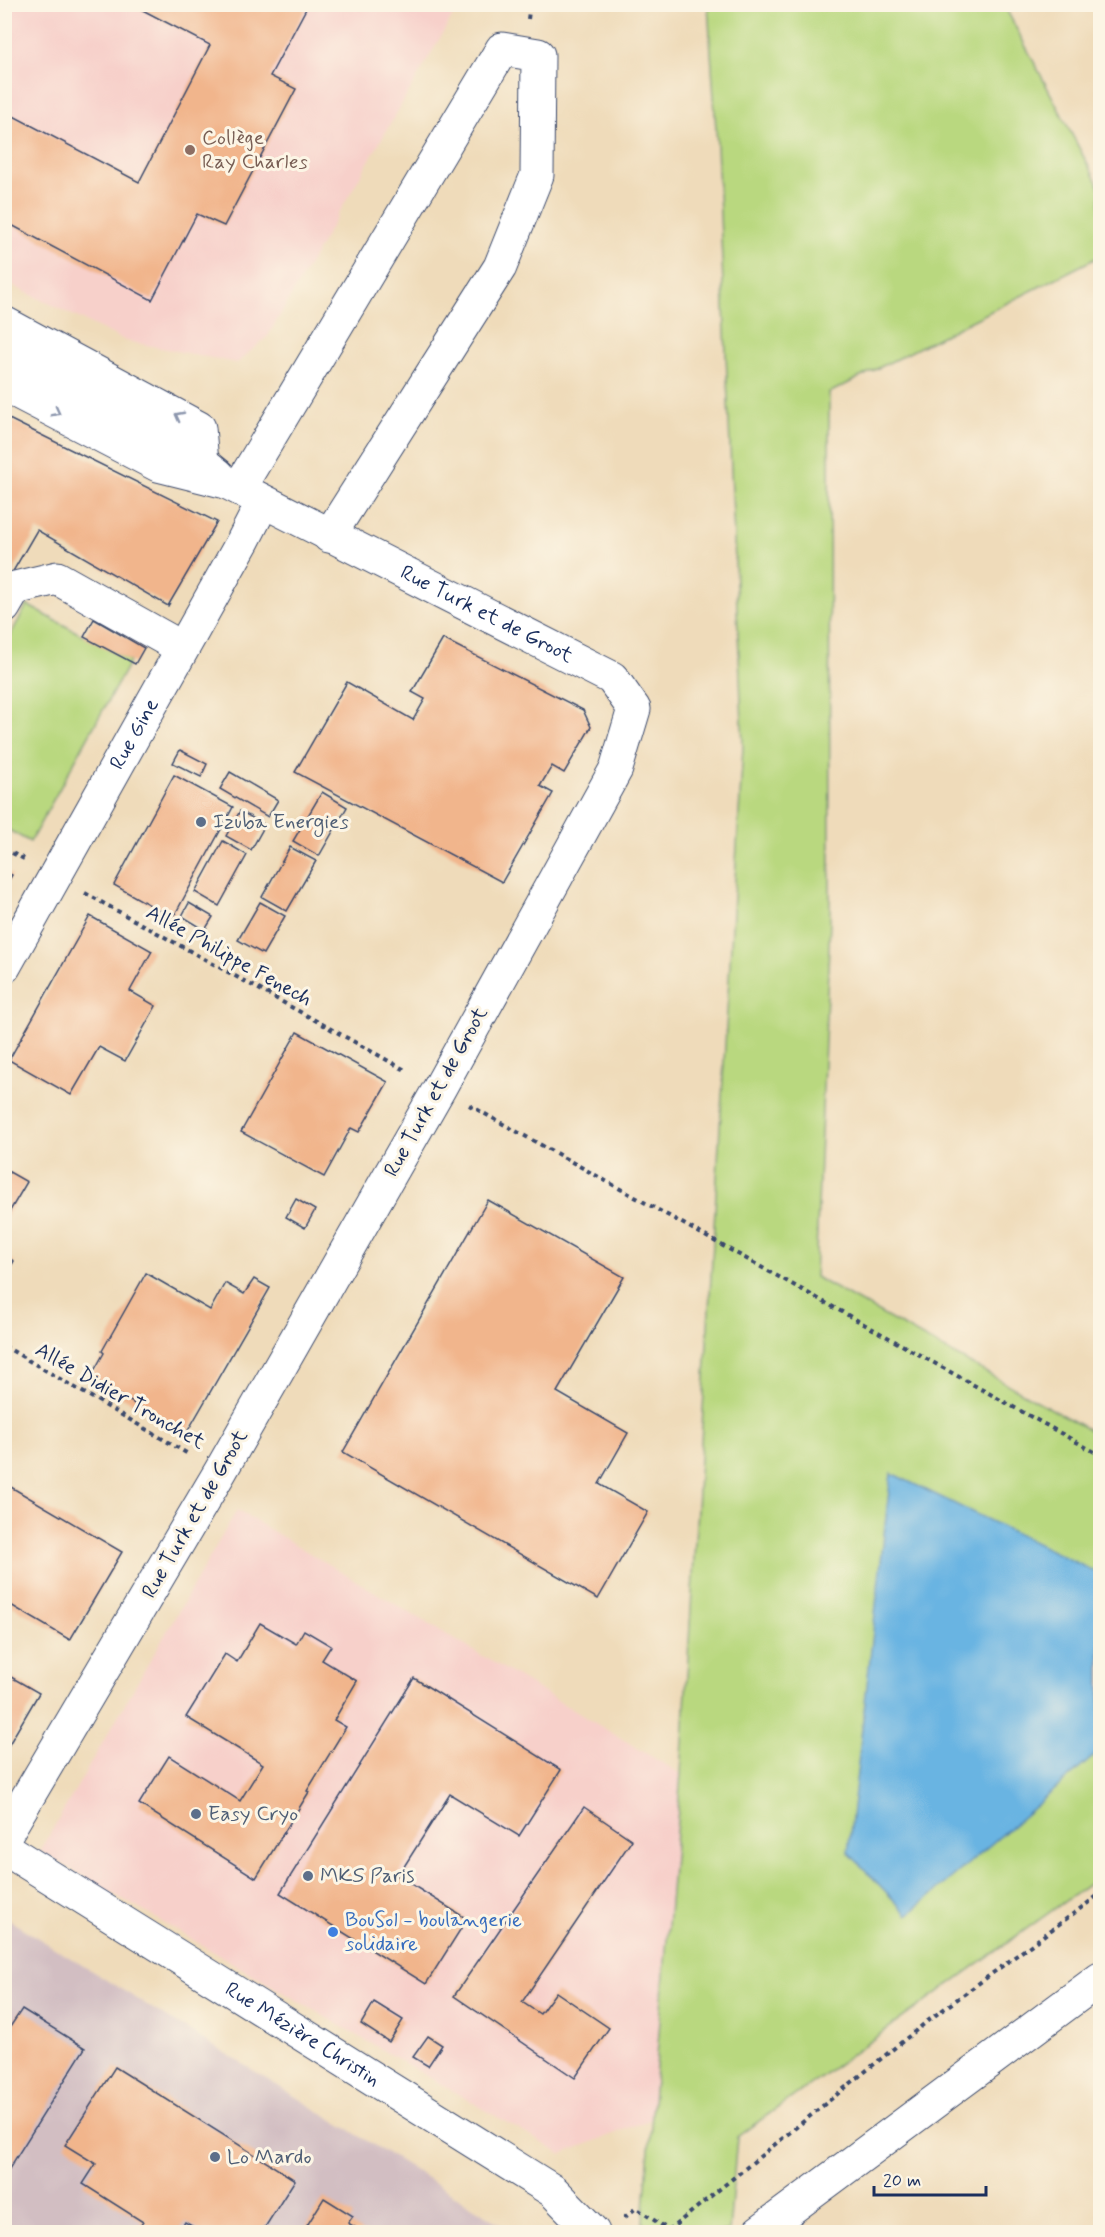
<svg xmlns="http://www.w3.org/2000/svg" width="1105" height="2237" font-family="Mynerve,sans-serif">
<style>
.built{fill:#f7d0ca}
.industrial{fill:#d2bec2}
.green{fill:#b9d87f;stroke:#6a846e;stroke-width:1.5}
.water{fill:#69b4e2;stroke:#4272a0;stroke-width:1.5}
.building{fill:#f1b58c}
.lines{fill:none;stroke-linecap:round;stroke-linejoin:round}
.minor-casing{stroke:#3b496c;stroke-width:35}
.path{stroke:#3b496c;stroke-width:4;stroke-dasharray:4.5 4.5;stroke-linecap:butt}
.minor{stroke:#fff;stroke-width:33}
.oneway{stroke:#8d97ae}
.education-dot{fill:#8d6e63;stroke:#fcf5e5;stroke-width:2}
.service-dot{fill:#5c6f8a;stroke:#fcf5e5;stroke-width:2}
.shop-dot{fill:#3f7fe0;stroke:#fcf5e5;stroke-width:2}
.labels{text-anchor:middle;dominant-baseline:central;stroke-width:6;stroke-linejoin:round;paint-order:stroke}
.education-label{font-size:21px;fill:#785e54;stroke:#fcf5e5;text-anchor:start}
.street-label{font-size:21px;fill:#1b2f5e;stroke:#fcf5e5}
.service-label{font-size:21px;fill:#4e5e75;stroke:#fcf5e5;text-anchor:start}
.shop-label{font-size:21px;fill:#366cbe;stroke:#fcf5e5;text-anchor:start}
</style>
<rect width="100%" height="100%" fill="#fcf5e5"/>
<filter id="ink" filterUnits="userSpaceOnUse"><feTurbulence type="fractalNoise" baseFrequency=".0167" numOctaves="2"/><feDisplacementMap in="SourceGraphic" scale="12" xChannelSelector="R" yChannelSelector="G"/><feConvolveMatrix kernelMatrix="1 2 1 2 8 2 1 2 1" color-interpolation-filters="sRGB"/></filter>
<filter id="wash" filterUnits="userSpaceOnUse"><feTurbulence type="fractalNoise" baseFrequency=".008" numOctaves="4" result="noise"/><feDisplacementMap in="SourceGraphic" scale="24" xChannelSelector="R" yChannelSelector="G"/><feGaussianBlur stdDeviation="1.35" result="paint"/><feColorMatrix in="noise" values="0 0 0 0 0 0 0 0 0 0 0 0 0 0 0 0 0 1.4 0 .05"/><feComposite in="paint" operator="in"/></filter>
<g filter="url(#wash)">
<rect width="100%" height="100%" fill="#efdbba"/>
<g class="built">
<path d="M4,5H459L268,336L237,363L126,341L5,282Z"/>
<path d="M237,1510L681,1774L652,2119L561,2154L40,1851Z"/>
</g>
<path class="industrial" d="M4,1917L429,2179L512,2232H5Z"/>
<g class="green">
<path d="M708,5H1004L1100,188V256L829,393L830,922L815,1277L1100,1436V1876L737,2137L729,2232H642L681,1774L743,747L717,145Z"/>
<path d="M27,605L130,661L30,842L5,828V645Z"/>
</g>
<path class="water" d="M891,1473L1100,1574V1751L908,1915L848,1852Z"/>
<g id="blocks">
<g class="building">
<path d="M133,5H308L270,76L296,89L224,226L197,214L152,300L4,221V111L139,182L210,45Z"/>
<path d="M9,419L217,522L168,606L37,530L8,580L4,578V427Z"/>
<path d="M94,619L144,648L135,664L84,637Z"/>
<path d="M443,639L583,710L591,727L564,773L552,766L540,786L553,793L502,882L295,772L347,682L413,720L425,699L412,692Z"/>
<path d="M180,750L207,764L201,777L173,763Z"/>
<path d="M230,772L278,800L268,817L220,789Z"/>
<path d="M174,775L233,807L173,918L114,885Z"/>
<path d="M322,792L347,807L319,856L293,841Z"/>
<path d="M240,811L265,825L251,850L226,836Z"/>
<path d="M223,841L247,855L219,906L195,892Z"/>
<path d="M290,847L316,861L287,911L262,897Z"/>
<path d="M4,871L12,875L4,888Z"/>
<path d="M260,902L285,916L263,954L238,940Z"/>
<path d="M189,903L213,917L205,930L182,916Z"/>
<path d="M90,916L152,951L130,991L156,1006L125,1061L99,1047L71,1095L9,1060Z"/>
<path d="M297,1032L388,1082L359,1132L351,1128L324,1177L241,1132Z"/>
<path d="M4,1169L27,1182L4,1221Z"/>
<path d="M296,1199L315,1210L305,1228L286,1217Z"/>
<path d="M488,1200L624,1277L557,1392L628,1433L599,1484L648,1512L598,1599L343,1452Z"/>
<path d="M4,1256L14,1261L4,1278Z"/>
<path d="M146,1273L210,1310L225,1283L244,1294L254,1279L270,1288L186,1434L90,1378L104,1353L102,1351Z"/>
<path d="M4,1483L122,1552L70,1640L4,1601Z"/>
<path d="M260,1623L296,1644L304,1630L331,1646L322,1660L357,1681L334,1720L346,1727L307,1791L309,1792L256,1878L139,1804L169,1756L240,1801L263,1764L186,1717L225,1654L237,1662Z"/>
<path d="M4,1673L39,1693L4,1753Z"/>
<path d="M414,1678L561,1770L519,1836L450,1794L398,1876L467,1919L426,1984L280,1893Z"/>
<path d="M584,1807L632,1840L522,2002L540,2014L556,1992L609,2028L575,2078L454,1996Z"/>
<path d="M374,2002L403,2020L389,2042L361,2024Z"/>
<path d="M22,2009L85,2048L4,2177V2036Z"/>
<path d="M428,2036L442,2045L428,2066L413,2057Z"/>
<path d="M115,2067L295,2180L262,2232H202L185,2222L179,2232H136L143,2222L83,2184L96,2164L65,2145Z"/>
<path d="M324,2198L353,2216L348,2223L363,2232H303Z"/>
</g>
</g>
</g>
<g filter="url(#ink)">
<use href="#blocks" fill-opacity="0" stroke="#3b496c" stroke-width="1.5"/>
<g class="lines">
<g class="minor-casing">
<g id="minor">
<path d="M4,323L199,428L202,463"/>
<path d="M4,352L172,438L218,475"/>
<path id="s1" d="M4,385L158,465L226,482L612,678L634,709L616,769L439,1089L220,1472L4,1837"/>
<path d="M239,488L502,49L538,55L537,175L500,267L329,536"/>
<path d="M4,607L15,588L57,578L182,648"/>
<path id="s2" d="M4,967L243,541L263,502"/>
<path id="s3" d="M4,1848L553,2191L593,2232"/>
<path d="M759,2232L1100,1979"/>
</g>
</g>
<g class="path">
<path d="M528,19L530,4"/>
<path d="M4,849L24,859"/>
<path d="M85,893L407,1071"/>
<path d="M469,1105L1100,1455"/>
<path d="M4,1346L190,1455"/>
<path d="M624,2218L636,2208L669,2230L929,2020L1100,1894"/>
</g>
<use href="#minor" class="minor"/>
</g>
<defs><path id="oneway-chevron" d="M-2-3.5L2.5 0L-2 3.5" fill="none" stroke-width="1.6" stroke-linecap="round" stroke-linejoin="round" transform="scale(1.5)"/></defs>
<g class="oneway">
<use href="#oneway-chevron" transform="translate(56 412) rotate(28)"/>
<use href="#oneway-chevron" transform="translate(179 416) rotate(-152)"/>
</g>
</g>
<circle class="education-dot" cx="190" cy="150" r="6"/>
<g class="service-dot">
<circle cx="201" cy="822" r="6"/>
<circle cx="196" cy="1814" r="6"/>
<circle cx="308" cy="1876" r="6"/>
<circle cx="215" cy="2157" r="6"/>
</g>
<circle class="shop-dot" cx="333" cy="1932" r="6"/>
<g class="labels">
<g class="education-label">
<text x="202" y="138">Collège<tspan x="202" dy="24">Ray Charles</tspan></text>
</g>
<g class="street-label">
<text stroke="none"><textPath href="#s1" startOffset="536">Rue Turk et de Groot</textPath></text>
<text stroke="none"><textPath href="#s2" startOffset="267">Rue Gine</textPath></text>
<text transform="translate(229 956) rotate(29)">Allée Philippe Fenech</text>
<text transform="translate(436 1092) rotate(-61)">Rue Turk et de Groot</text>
<text transform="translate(120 1396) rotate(30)">Allée Didier Tronchet</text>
<text transform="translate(195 1514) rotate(-60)">Rue Turk et de Groot</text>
<text stroke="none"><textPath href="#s3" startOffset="352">Rue Mézière Christin</textPath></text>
</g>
<g class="service-label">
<text x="213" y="822">Izuba Energies</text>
<text x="208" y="1814">Easy Cryo</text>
<text x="320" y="1876">MKS Paris</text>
<text x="227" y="2157">Lo Mardo</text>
</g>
<g class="shop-label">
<text x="345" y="1920">BouSol - boulangerie<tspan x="345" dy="24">solidaire</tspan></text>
</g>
</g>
<rect width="1105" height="2237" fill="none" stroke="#fcf5e5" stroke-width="24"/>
<path d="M874 2186v9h112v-9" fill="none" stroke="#1b2f5e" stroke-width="3"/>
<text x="883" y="2186" font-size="18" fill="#1b2f5e" stroke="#fcf5e5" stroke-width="4.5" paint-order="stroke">20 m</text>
</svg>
